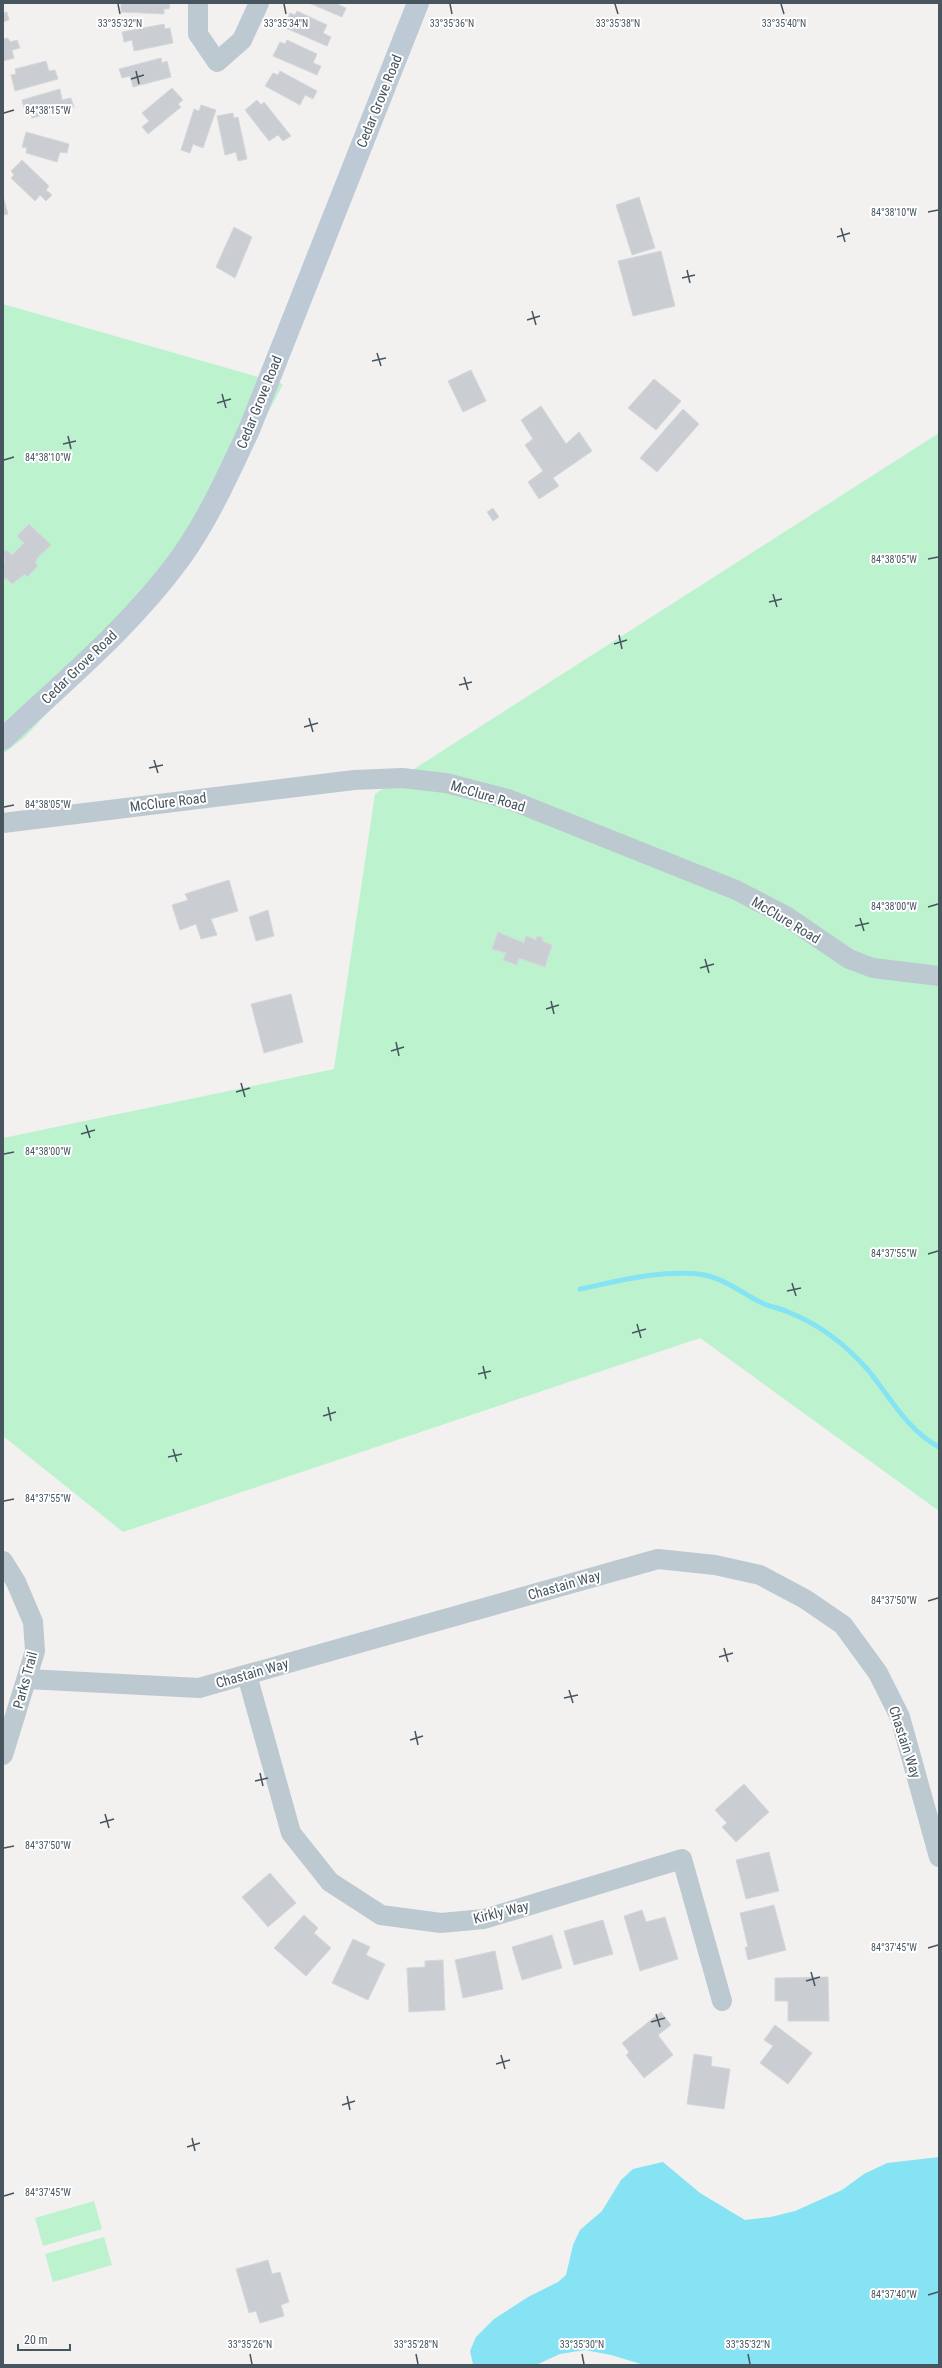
<svg xmlns="http://www.w3.org/2000/svg" width="942" height="2368" font-family="'Roboto Condensed',sans-serif">
<style>
.green{fill:#bcf3ce}
.water{fill:#86e3f3}
.lines{fill:none;stroke-linecap:round;stroke-linejoin:round}
.stream{stroke:#86e3f3;stroke-width:5}
.building{fill:#caced3;stroke:#d4d7dc}
.street{stroke:#bdc9d0;stroke-width:20}
.secondary{stroke:#bdcad5;stroke-width:22}
.ticks{fill:none;stroke:#47555f;stroke-width:1.5}
.labels{text-anchor:middle;dominant-baseline:central;stroke-width:4;stroke-linejoin:round;paint-order:stroke}
.street-label{font-size:14px;fill:#47555f;stroke:#fff}
.ticks-label{font-size:10px;text-anchor:middle;fill:#47555f;stroke:#fff;stroke-width:4;stroke-linejoin:round;paint-order:stroke}
</style>
<rect width="100%" height="100%" fill="#f3f0f0"/>
<g class="green">
<path d="M3,304L283,384L190,561L25,737L3,754Z"/>
<path d="M939,433V1511L700,1338L123,1532L3,1436V1138L334,1069L375,794Z"/>
<path d="M94,2201L102,2229L43,2246L35,2218Z"/>
<path d="M104,2237L112,2265L53,2282L45,2254Z"/>
</g>
<path class="water" d="M939,2157V2365H644L611,2355L585,2350L560,2354L536,2365L473,2364L470,2351L476,2337L494,2319L528,2297L558,2282L566,2275L573,2245L580,2230L602,2211L621,2180L633,2169L663,2162L700,2193L745,2220L771,2217L795,2211L842,2190L864,2174L887,2163Z"/>
<g class="lines">
<path class="stream" d="M580,1289C619,1281 659,1270 699,1274C723,1277 741,1293 762,1303C770,1307 780,1308 788,1312C819,1324 846,1345 868,1370C890,1397 907,1430 939,1447"/>
</g>
<g class="building">
<path d="M121,3H170L169,9H164V14L121,12Z"/>
<path d="M309,3H339V5L346,8L342,17Z"/>
<path d="M297,11L327,25L323,33L331,37L327,46L283,27L290,13L295,15Z"/>
<path d="M7,12L9,20L3,22V13Z"/>
<path d="M164,24L165,29L170,28L173,43L134,51L132,40L124,42L122,32Z"/>
<path d="M8,38L10,42L17,40L20,48L12,50L14,58L3,61V39Z"/>
<path d="M287,40L317,54L313,63L321,66L317,75L273,56L280,42L285,44Z"/>
<path d="M161,58L162,63L167,61L171,77L133,87L130,76L122,78L119,69Z"/>
<path d="M46,61L49,71L55,70L58,79L15,91L11,75L16,74L15,69Z"/>
<path d="M280,71L317,91L313,99L305,95L300,105L265,86L273,73L278,75Z"/>
<path d="M172,88L183,100L178,104L181,107L148,134L142,127L149,121L142,113Z"/>
<path d="M60,89L62,100L71,98L74,107L32,118L31,114L26,115L22,100Z"/>
<path d="M257,100L261,105L264,102L291,136L283,141L278,135L269,141L245,110Z"/>
<path d="M201,105L216,110L203,148L193,144L190,153L181,150L194,109L199,111Z"/>
<path d="M233,113L234,118L238,117L247,159L238,161L236,152L225,155L217,116Z"/>
<path d="M26,132L69,144L67,153L60,152L57,162L26,153L27,148L22,147Z"/>
<path d="M22,160L49,186L46,190L52,195L46,201L40,195L35,201L11,178L14,175L11,171Z"/>
<path d="M3,196L8,214L3,215Z"/>
<path d="M639,197L655,248L632,255L616,205Z"/>
<path d="M234,227L252,237L235,278L216,267Z"/>
<path d="M661,251L675,306L633,316L618,261Z"/>
<path d="M471,370L486,401L463,412L448,381Z"/>
<path d="M654,379L681,401L656,430L628,408Z"/>
<path d="M541,406L566,444L579,432L592,451L553,478L559,486L539,499L528,482L543,471L525,445L533,439L521,420Z"/>
<path d="M683,409L699,424L657,472L640,458Z"/>
<path d="M493,508L499,517L493,521L487,512Z"/>
<path d="M29,524L51,545L38,557L35,563L38,566L27,577L25,574L12,584L6,578L3,579V564L5,562L3,553L6,550L12,555L24,543L17,536Z"/>
<path d="M229,880L238,911L211,919L217,935L201,939L196,924L180,930L172,905L188,900L185,894Z"/>
<path d="M268,910L274,936L256,941L249,917Z"/>
<path d="M498,932L524,943L526,936L536,940L537,936L543,938L542,941L552,945L545,967L519,958L517,965L503,960L506,953L492,949Z"/>
<path d="M291,994L303,1042L264,1053L251,1004Z"/>
<path d="M744,1784L769,1812L736,1842L722,1827L727,1823L715,1810Z"/>
<path d="M769,1852L779,1891L746,1899L736,1860Z"/>
<path d="M270,1873L296,1903L268,1927L242,1897Z"/>
<path d="M774,1905L786,1950L748,1960L745,1947H748L740,1913Z"/>
<path d="M642,1910L646,1922L665,1917L678,1959L640,1971L624,1916Z"/>
<path d="M304,1915L318,1928L314,1933L331,1948L306,1976L274,1948Z"/>
<path d="M603,1920L613,1954L574,1965L564,1931Z"/>
<path d="M552,1935L562,1968L522,1980L512,1947Z"/>
<path d="M353,1939L370,1947L366,1955L385,1964L368,2000L332,1983Z"/>
<path d="M495,1951L503,1989L463,1998L455,1960Z"/>
<path d="M443,1960L445,2010L409,2012L407,1968L425,1967V1961Z"/>
<path d="M828,1977L829,2021H788V2001H775V1978Z"/>
<path d="M661,2012L671,2025L658,2035L673,2055L644,2078L626,2055L629,2052L622,2043Z"/>
<path d="M775,2025L812,2053L788,2084L760,2063L773,2046L764,2040Z"/>
<path d="M694,2054L712,2057L711,2066L730,2069L724,2109L687,2104Z"/>
<path d="M268,2260L272,2274L280,2272L289,2302L281,2305L284,2316L260,2323L256,2311L249,2313L236,2269Z"/>
</g>
<g class="lines">
<g class="street">
<path d="M198,3V34L217,62L242,40L259,3"/>
<path d="M3,823L354,780L402,778L446,783L508,799L736,890L786,916L849,959L873,968L939,976"/>
<path d="M3,1561L16,1582L33,1622L35,1651L3,1755"/>
<path d="M247,1675L291,1833L330,1882L381,1915L441,1923L484,1919L682,1859L722,2001"/>
<path d="M27,1679L199,1688L658,1559L715,1565L760,1575L805,1599L843,1625L878,1673L900,1717L939,1857"/>
</g>
<path class="secondary" d="M3,739C63,682 129,628 179,560C208,520 228,475 249,430L418,3"/>
</g>
<path class="ticks" d="M118,4L120,14M284,4L286,14M450,4L452,14M615,4L618,14M781,4L784,14M136,71L139,84M131,79L144,75M4,113L14,110M928,212L938,210M841,228L845,242M837,237L850,233M687,270L690,283M682,278L695,275M532,311L536,325M527,320L540,316M377,353L381,366M372,361L386,358M222,394L226,408M217,403L231,399M68,436L71,449M63,444L76,441M4,460L14,457M928,559L938,557M773,594L777,607M769,602L782,599M619,635L622,649M614,644L627,640M464,677L468,690M459,685L472,682M309,718L313,732M304,727L318,723M154,760L158,773M149,768L163,765M4,807L14,805M928,907L938,904M860,918L864,931M855,926L869,923M705,959L709,973M700,968L714,964M551,1001L554,1014M546,1009L559,1005M396,1042L399,1056M391,1051L404,1047M241,1083L245,1097M236,1092L250,1088M86,1125L90,1138M81,1134L95,1130M4,1154L14,1152M928,1254L938,1251M792,1283L796,1296M787,1291L801,1288M637,1324L641,1338M632,1333L646,1329M483,1366L486,1379M478,1374L491,1371M328,1407L331,1421M323,1416L336,1412M173,1449L177,1462M168,1457L182,1454M4,1501L14,1499M928,1601L938,1598M724,1648L728,1662M719,1657L733,1653M569,1690L573,1703M564,1698L578,1695M415,1731L418,1745M410,1740L423,1736M260,1773L263,1786M255,1781L268,1778M105,1814L109,1828M100,1823L114,1819M4,1848L14,1846M928,1948L938,1945M811,1972L815,1986M806,1981L820,1977M656,2014L660,2027M651,2022L665,2018M501,2055L505,2069M496,2064L510,2060M347,2096L350,2110M342,2105L355,2101M192,2138L195,2151M187,2147L200,2143M4,2196L14,2193M928,2295L938,2292M250,2354L252,2364M416,2354L418,2364M582,2354L584,2364M748,2354L750,2364"/>
<g class="labels">
<g class="street-label">
<text transform="translate(379 101) rotate(-68)">Cedar Grove Road</text>
<text transform="translate(259 402) rotate(-68)">Cedar Grove Road</text>
<text transform="translate(79 667) rotate(-44)">Cedar Grove Road</text>
<text transform="translate(488 796) rotate(17)">McClure Road</text>
<text transform="translate(168 802) rotate(-7)">McClure Road</text>
<text transform="translate(786 920) rotate(31)">McClure Road</text>
<text transform="translate(564 1585) rotate(-16)">Chastain Way</text>
<text transform="translate(252 1673) rotate(-16)">Chastain Way</text>
<text transform="translate(25 1680) rotate(-75)">Parks Trail</text>
<text transform="translate(905 1742) rotate(72)">Chastain Way</text>
<text transform="translate(501 1912) rotate(-14)">Kirkly Way</text>
</g>
</g>
<g class="ticks-label">
<text x="120" y="27">33°35'32"N</text>
<text x="286" y="27">33°35'34"N</text>
<text x="618" y="27">33°35'38"N</text>
<text x="784" y="27">33°35'40"N</text>
<text x="452" y="27">33°35'36"N</text>
<text x="48" y="114">84°38'15"W</text>
<text x="894" y="216">84°38'10"W</text>
<text x="48" y="461">84°38'10"W</text>
<text x="894" y="563">84°38'05"W</text>
<text x="48" y="808">84°38'05"W</text>
<text x="894" y="910">84°38'00"W</text>
<text x="48" y="1155">84°38'00"W</text>
<text x="894" y="1257">84°37'55"W</text>
<text x="48" y="1502">84°37'55"W</text>
<text x="894" y="1604">84°37'50"W</text>
<text x="48" y="1849">84°37'50"W</text>
<text x="894" y="1951">84°37'45"W</text>
<text x="48" y="2196">84°37'45"W</text>
<text x="894" y="2298">84°37'40"W</text>
<text x="250" y="2348">33°35'26"N</text>
<text x="416" y="2348">33°35'28"N</text>
<text x="582" y="2348">33°35'30"N</text>
<text x="748" y="2348">33°35'32"N</text>
</g>
<rect width="942" height="2368" fill="none" stroke="#47555f" stroke-width="8"/>
<path d="M18 2344v6h52v-6" fill="none" stroke="#47555f" stroke-width="2"/>
<text x="24" y="2344" font-size="12" fill="#47555f" stroke="#ffffff" stroke-width="3" paint-order="stroke">20 m</text>
</svg>
